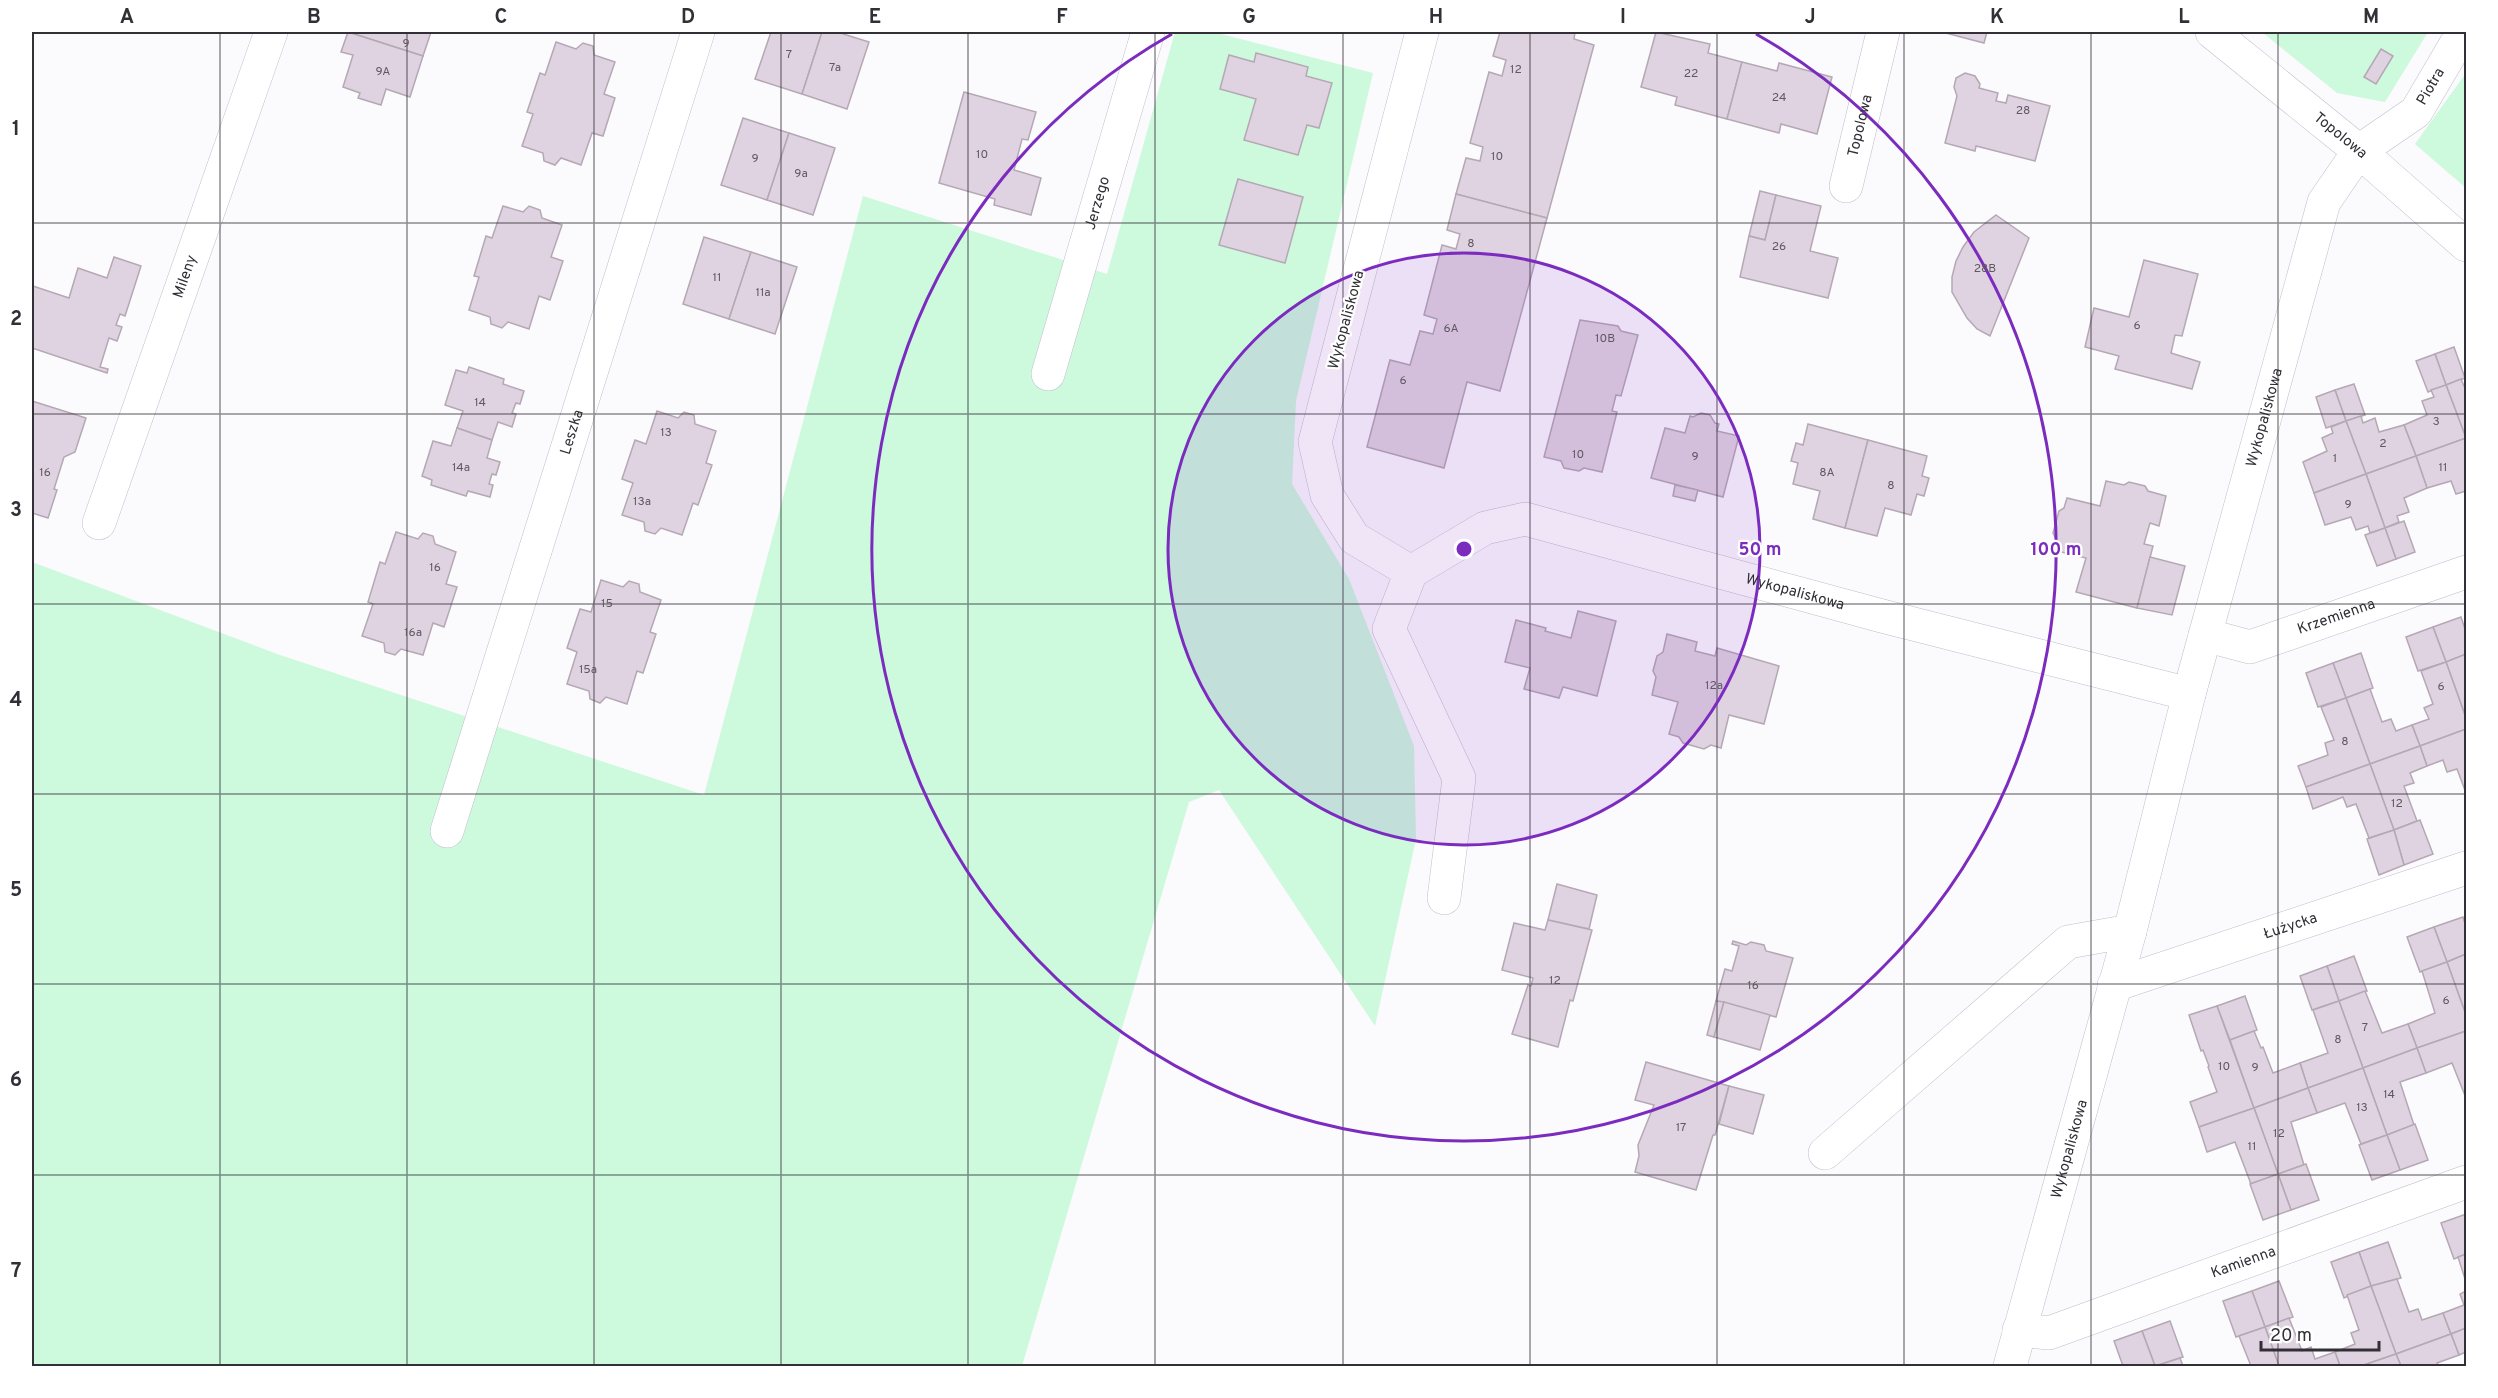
<svg xmlns="http://www.w3.org/2000/svg" width="2498" height="1398" font-family="Overpass,sans-serif">
<style>
.green{fill:#cdf9dd}
.building{fill:#e0d3e1;stroke:#b5a8b5;stroke-width:1.5}
.lines{fill:none;stroke-linecap:round;stroke-linejoin:round}
.street-casing{stroke:#c2bccd;stroke-width:34}
.street{stroke:#fff;stroke-width:33}
.grid{fill:none;stroke:#323036;stroke-width:1.5;stroke-opacity:0.55}
.ring{fill:none;stroke:#7b2cbf;stroke-width:3}
.labels{text-anchor:middle;dominant-baseline:central;stroke-width:4.5;stroke-linejoin:round;paint-order:stroke}
.number-label{font-size:12px;fill:#5e5961}
.street-label{font-size:15px;fill:#323036;stroke:#fff}
.centre{fill:#7b2cbf;stroke:#fff;stroke-width:3}
.ring-label{font-size:18px;text-anchor:middle;font-weight:bold;fill:#7b2cbf;stroke:#fff;stroke-width:4.5;stroke-linejoin:round;paint-order:stroke}
.neatline{fill:none;stroke:#323036;stroke-width:2}
.grid-label{font-size:20px;text-anchor:middle;font-weight:bold;fill:#323036}
</style>
<rect width="100%" height="100%" fill="#fbfafd"/>
<g class="green">
<path d="M1175,32H1213L1373,73L1296,401L1292,484L1349,579L1414,746L1416,839L1375,1026L1219,790L1189,802L1022,1366H32V562L277,654L704,795L863,196L1107,274Z"/>
<path d="M2262,32H2428L2385,102L2337,93Z"/>
<path d="M2466,73V188L2415,144Z"/>
</g>
<g class="building">
<path d="M348,32H431L423,56Z"/>
<path d="M348,32L423,56L410,97L386,89L381,105L358,98L360,93L343,87L353,55L341,52Z"/>
<path d="M771,32H822L802,94L755,79Z"/>
<path d="M822,32H837L869,42L847,109L802,94Z"/>
<path d="M1500,32H1575L1574,39L1594,45L1547,218L1456,194L1466,158L1480,161L1483,147L1470,143L1489,72L1502,76L1506,60L1493,56Z"/>
<path d="M1656,32L1710,44L1708,53L1742,62L1727,119L1675,105L1677,97L1641,87Z"/>
<path d="M1942,32H1987L1984,43Z"/>
<path d="M556,42L576,49L583,43L593,46L594,55L615,62L604,94L615,98L603,136L592,133L581,165L561,158L555,165L544,161L543,153L522,146L533,114L527,112L540,73L545,75Z"/>
<path d="M2381,49L2393,56L2376,84L2364,77Z"/>
<path d="M1256,53L1308,67L1306,76L1332,83L1319,128L1307,125L1298,155L1244,140L1256,99L1220,89L1229,55L1254,62Z"/>
<path d="M1742,62L1777,71L1779,63L1832,77L1817,134L1781,124L1779,133L1727,119Z"/>
<path d="M1965,73L1975,76L1980,84L1979,88L1998,93L1996,101L2006,103L2008,95L2050,106L2035,161L1976,146L1975,151L1945,143L1957,96L1954,87L1956,78Z"/>
<path d="M964,92L1036,112L1028,140L1022,139L1014,170L1041,178L1031,215L994,205L995,199L939,183Z"/>
<path d="M743,118L789,133L767,200L721,185Z"/>
<path d="M789,133L835,148L813,215L767,200Z"/>
<path d="M1238,179L1303,197L1285,263L1219,245Z"/>
<path d="M1760,191L1776,195L1765,240L1749,236Z"/>
<path d="M1456,194L1547,218L1500,391L1467,382L1444,468L1367,447L1390,360L1410,365L1420,331L1433,334L1437,319L1424,315L1442,245L1456,249L1460,234L1447,230Z"/>
<path d="M1776,195L1821,206L1810,251L1838,258L1828,298L1740,277L1749,236L1765,240Z"/>
<path d="M503,206L523,212L529,206L540,210L542,218L562,225L551,257L563,261L550,300L539,296L529,329L508,322L502,328L491,324L490,317L469,310L479,277L474,276L486,236L492,238Z"/>
<path d="M1996,215L2029,238L1990,336L1977,329L1967,318L1952,292V277L1956,261L1963,247L1974,232Z"/>
<path d="M704,237L751,252L729,319L683,304Z"/>
<path d="M751,252L797,267L775,334L729,319Z"/>
<path d="M114,257L141,266L125,316L120,314L116,325L122,327L117,341L109,338L100,367L108,369L107,373L32,348L33,286L69,298L78,268L107,278Z"/>
<path d="M2144,260L2198,274L2182,336L2175,335L2171,353L2200,362L2192,389L2115,369L2119,356L2085,347L2094,308L2129,317Z"/>
<path d="M1580,320L1618,326L1621,331L1638,335L1621,396L1616,395L1612,411L1617,412L1602,472L1584,468L1579,471L1564,468L1561,461L1544,457Z"/>
<path d="M2454,347L2465,378L2446,385L2435,354Z"/>
<path d="M2435,354L2446,385L2428,392L2416,361Z"/>
<path d="M469,367L504,379L503,384L524,391L520,404L516,403L512,413L516,414L512,427L498,422L492,440L457,428L463,411L445,405L456,370L467,373Z"/>
<path d="M2461,379L2464,386L2466,385V438L2446,385Z"/>
<path d="M2354,384L2365,415L2346,421L2335,390Z"/>
<path d="M2446,385L2466,438L2416,456L2404,425L2427,415L2422,401L2434,397L2431,390Z"/>
<path d="M2335,390L2346,421L2326,428L2316,397Z"/>
<path d="M32,401L86,418L75,452L64,457L54,489L57,490L48,518L32,513Z"/>
<path d="M657,411L678,418L684,412L694,415L695,424L716,431L706,463L712,465L698,505L693,503L682,535L661,528L655,534L645,531L644,522L622,515L633,483L622,479L635,440L646,444Z"/>
<path d="M1701,413L1710,415L1715,423L1719,424L1717,431L1739,436L1723,497L1651,478L1665,428L1685,433L1690,416L1693,417Z"/>
<path d="M2361,416L2363,423L2375,418L2379,432L2404,425L2416,456L2366,474L2346,421Z"/>
<path d="M2346,421L2366,474L2314,493L2303,462L2327,451L2322,438L2333,433L2331,427Z"/>
<path d="M1808,424L1868,440L1845,528L1813,519L1820,491L1793,484L1798,463L1791,461L1796,443L1803,445Z"/>
<path d="M457,428L492,440L487,458L500,462L496,475L492,474L489,484L493,485L490,497L468,491L466,496L431,485L432,480L422,476L433,441L451,446Z"/>
<path d="M2466,438V491L2456,494L2451,481L2427,488L2416,456Z"/>
<path d="M1868,440L1927,456L1922,476L1929,478L1924,496L1917,494L1911,515L1885,508L1877,536L1845,528Z"/>
<path d="M2416,456L2427,488L2404,498L2409,512L2397,516L2399,522L2385,528L2366,474Z"/>
<path d="M2366,474L2385,528L2370,533L2368,526L2356,530L2351,517L2325,525L2314,493Z"/>
<path d="M2106,481L2124,485L2129,482L2145,486L2148,491L2166,496L2159,526L2150,523L2144,544L2153,546L2137,608L2076,592L2086,558L2053,550L2056,539L2053,533L2059,511L2064,508L2067,498L2100,506Z"/>
<path d="M1675,485L1698,490L1695,501L1673,496Z"/>
<path d="M2404,521L2415,552L2396,559L2385,528Z"/>
<path d="M2385,528L2396,559L2377,566L2365,535Z"/>
<path d="M396,532L418,539L423,533L433,536L435,544L456,552L446,584L457,587L444,627L433,623L423,655L401,649L395,655L385,652L384,643L362,636L373,604L368,602L380,562L385,564Z"/>
<path d="M2150,557L2185,566L2172,615L2137,608Z"/>
<path d="M601,580L623,587L629,581L639,584L640,592L661,600L650,632L656,634L643,673L637,671L627,704L606,697L600,703L590,699L589,691L567,684L577,652L567,648L580,609L591,612Z"/>
<path d="M1578,611L1616,621L1597,696L1563,687L1559,698L1524,689L1530,668L1505,662L1516,620L1546,628L1545,631L1571,638Z"/>
<path d="M2461,617L2466,632V654L2446,662L2433,627Z"/>
<path d="M2433,627L2446,662L2418,671L2406,637Z"/>
<path d="M1667,634L1697,642L1695,651L1715,656L1717,648L1779,666L1764,724L1729,715L1721,748L1711,745L1704,749L1683,743L1679,737L1669,734L1678,702L1652,695L1656,677L1653,671L1657,656L1663,652Z"/>
<path d="M2361,653L2373,688L2346,698L2333,663Z"/>
<path d="M2466,654V718L2446,662Z"/>
<path d="M2446,662L2466,718V729L2420,746L2412,725L2429,719L2424,708L2433,704L2421,671Z"/>
<path d="M2333,663L2346,698L2318,707L2306,673Z"/>
<path d="M2370,689L2382,722L2391,719L2396,731L2412,725L2420,746L2370,764L2346,698Z"/>
<path d="M2346,698L2370,764L2306,787L2298,766L2328,755L2325,743L2334,740L2321,707Z"/>
<path d="M2466,729V793L2457,769L2447,772L2443,760L2427,766L2420,746Z"/>
<path d="M2420,746L2427,766L2410,773L2414,783L2404,786L2417,821L2394,830L2370,764Z"/>
<path d="M2370,764L2394,830L2369,838L2356,804L2347,807L2343,797L2313,809L2306,787Z"/>
<path d="M2420,820L2433,854L2404,865L2394,830Z"/>
<path d="M2394,830L2404,865L2379,875L2367,839Z"/>
<path d="M1557,884L1597,895L1589,929L1548,920Z"/>
<path d="M2463,917L2466,927V954L2447,962L2434,927Z"/>
<path d="M1548,920L1592,930L1573,1001L1570,1000L1558,1047L1512,1034L1528,985L1531,986L1533,978L1502,970L1514,923L1545,930Z"/>
<path d="M2434,927L2447,962L2420,972L2407,937Z"/>
<path d="M1733,941L1746,945L1751,942L1764,945L1766,951L1793,958L1776,1017L1716,1001L1725,969L1732,971L1739,946L1732,944Z"/>
<path d="M2466,954V1015L2447,962Z"/>
<path d="M2354,956L2367,991L2339,1001L2327,966Z"/>
<path d="M2447,962L2466,1015V1031L2417,1048L2408,1024L2435,1013L2422,971Z"/>
<path d="M2327,966L2339,1001L2312,1010L2300,976Z"/>
<path d="M2365,991L2382,1033L2408,1024L2417,1048L2363,1068L2339,1001Z"/>
<path d="M2245,996L2257,1030L2230,1040L2217,1006Z"/>
<path d="M1716,1001L1724,1002L1714,1037L1707,1035Z"/>
<path d="M2339,1001L2363,1068L2308,1088L2300,1063L2328,1053L2313,1010Z"/>
<path d="M1724,1002L1770,1015L1760,1050L1714,1037Z"/>
<path d="M2217,1006L2254,1108L2199,1127L2190,1102L2217,1092L2208,1067L2209,1066L2203,1050L2201,1051L2189,1015Z"/>
<path d="M2254,1031L2261,1048L2263,1047L2273,1073L2300,1063L2308,1088L2254,1108L2230,1040Z"/>
<path d="M2466,1031V1098L2452,1063L2426,1073L2417,1048Z"/>
<path d="M2417,1048L2426,1073L2400,1082L2414,1125L2387,1135L2363,1068Z"/>
<path d="M1646,1062L1729,1086L1715,1135H1713L1696,1190L1635,1172L1639,1156L1638,1145L1654,1105L1635,1100Z"/>
<path d="M2363,1068L2387,1135L2361,1144L2345,1103L2317,1113L2308,1088Z"/>
<path d="M1729,1086L1764,1095L1753,1134L1719,1124Z"/>
<path d="M2308,1088L2317,1113L2291,1122L2304,1165L2278,1174L2254,1108Z"/>
<path d="M2254,1108L2278,1174L2251,1184L2235,1142L2207,1152L2199,1127Z"/>
<path d="M2415,1124L2428,1160L2400,1170L2387,1135Z"/>
<path d="M2387,1135L2400,1170L2372,1180L2359,1145Z"/>
<path d="M2306,1164L2319,1200L2291,1210L2278,1174Z"/>
<path d="M2278,1174L2291,1210L2263,1220L2250,1184Z"/>
<path d="M2466,1214V1254L2454,1259L2441,1223Z"/>
<path d="M2388,1242L2401,1278L2371,1286L2359,1252Z"/>
<path d="M2359,1252L2371,1286L2344,1298L2331,1262Z"/>
<path d="M2466,1254V1282L2458,1257Z"/>
<path d="M2397,1279L2409,1312L2418,1309L2422,1320L2443,1313L2451,1334L2396,1354L2371,1286Z"/>
<path d="M2279,1281L2293,1317L2265,1327L2252,1291Z"/>
<path d="M2371,1286L2396,1354L2361,1366H2340L2335,1352L2355,1344L2351,1333L2359,1330L2347,1295Z"/>
<path d="M2252,1291L2265,1327L2236,1337L2223,1301Z"/>
<path d="M2466,1291V1328L2451,1334L2443,1313L2464,1305L2460,1294Z"/>
<path d="M2289,1318L2302,1351L2311,1347L2315,1359L2335,1352L2340,1366H2279L2265,1327Z"/>
<path d="M2170,1321L2183,1357L2155,1366L2142,1331Z"/>
<path d="M2265,1327L2279,1366H2251L2239,1336Z"/>
<path d="M2466,1328V1352L2459,1355L2451,1334Z"/>
<path d="M2142,1331L2155,1366H2123L2114,1341Z"/>
<path d="M2451,1334L2459,1355L2437,1363L2439,1366H2401L2396,1354Z"/>
<path d="M2396,1354L2401,1366H2361Z"/>
<path d="M2180,1358L2183,1366H2156Z"/>
</g>
<g class="lines">
<g class="street-casing">
<g id="street">
<path id="s1" d="M1422,32L1315,442L1327,495L1354,538L1411,572L1485,528L1525,519L1882,616L2189,694"/>
<path id="s2" d="M2212,32L2359,151L2466,245"/>
<path id="s3" d="M1846,186L1883,32"/>
<path id="s4" d="M1048,374L1148,32"/>
<path id="s5" d="M99,523L271,32"/>
<path d="M1411,572L1389,629L1459,778L1444,898"/>
<path id="s6" d="M2205,635L2250,647L2466,572"/>
<path id="s7" d="M447,831L698,32"/>
<path id="s8" d="M2114,985L2466,868"/>
<path d="M1825,1153L2068,942L2130,931"/>
<path id="s9" d="M2019,1330L2049,1333L2466,1182"/>
<path id="s10" d="M2010,1366L2130,931L2189,694L2324,202L2359,151L2416,112L2463,32"/>
</g>
</g>
<use href="#street" class="street"/>
</g>
<path class="grid" d="M220,32V1366M407,32V1366M594,32V1366M781,32V1366M968,32V1366M1155,32V1366M1343,32V1366M1530,32V1366M1717,32V1366M1904,32V1366M2091,32V1366M2278,32V1366M32,223H2466M32,414H2466M32,604H2466M32,794H2466M32,984H2466M32,1175H2466"/>
<circle cx="1464" cy="549" r="296" fill="#7b2cbf" fill-opacity=".12"/>
<g class="ring">
<circle cx="1464" cy="549" r="296"/>
<path d="M1756 34A592 592 0 1 1 1172 34"/>
</g>
<g class="labels">
<g class="number-label">
<text x="406" y="44">9</text>
<text x="789" y="55">7</text>
<text x="835" y="68">7a</text>
<text x="1516" y="70">12</text>
<text x="383" y="72">9A</text>
<text x="1691" y="74">22</text>
<text x="1779" y="98">24</text>
<text x="2023" y="111">28</text>
<text x="982" y="155">10</text>
<text x="1497" y="157">10</text>
<text x="755" y="159">9</text>
<text x="801" y="174">9a</text>
<text x="1471" y="244">8</text>
<text x="1779" y="247">26</text>
<text x="1985" y="269">28B</text>
<text x="717" y="278">11</text>
<text x="763" y="293">11a</text>
<text x="2137" y="326">6</text>
<text x="1451" y="329">6A</text>
<text x="1605" y="339">10B</text>
<text x="1403" y="381">6</text>
<text x="480" y="403">14</text>
<text x="2436" y="422">3</text>
<text x="666" y="433">13</text>
<text x="2383" y="444">2</text>
<text x="1578" y="455">10</text>
<text x="1695" y="457">9</text>
<text x="2335" y="459">1</text>
<text x="461" y="468">14a</text>
<text x="2443" y="468">11</text>
<text x="45" y="473">16</text>
<text x="1827" y="473">8A</text>
<text x="1891" y="486">8</text>
<text x="642" y="502">13a</text>
<text x="2348" y="505">9</text>
<text x="435" y="568">16</text>
<text x="607" y="604">15</text>
<text x="413" y="633">16a</text>
<text x="588" y="670">15a</text>
<text x="1714" y="686">12a</text>
<text x="2441" y="687">6</text>
<text x="2345" y="742">8</text>
<text x="2397" y="804">12</text>
<text x="1555" y="981">12</text>
<text x="1753" y="986">16</text>
<text x="2446" y="1001">6</text>
<text x="2365" y="1028">7</text>
<text x="2338" y="1040">8</text>
<text x="2224" y="1067">10</text>
<text x="2255" y="1068">9</text>
<text x="2389" y="1095">14</text>
<text x="2362" y="1108">13</text>
<text x="1681" y="1128">17</text>
<text x="2279" y="1134">12</text>
<text x="2252" y="1147">11</text>
</g>
<g class="street-label">
<text stroke="none"><textPath href="#s10" startOffset="1366">Piotra</textPath></text>
<text stroke="none"><textPath href="#s3" startOffset="62">Topolowa</textPath></text>
<text stroke="none"><textPath href="#s2" startOffset="165">Topolowa</textPath></text>
<text stroke="none"><textPath href="#s4" startOffset="178">Jerzego</textPath></text>
<text stroke="none"><textPath href="#s5" startOffset="261">Mileny</textPath></text>
<text transform="translate(1347 320) rotate(-75)">Wykopaliskowa</text>
<text stroke="none"><textPath href="#s10" startOffset="982">Wykopaliskowa</textPath></text>
<text stroke="none"><textPath href="#s7" startOffset="418">Leszka</textPath></text>
<text stroke="none"><textPath href="#s1" startOffset="1002">Wykopaliskowa</textPath></text>
<text stroke="none"><textPath href="#s6" startOffset="138">Krzemienna</textPath></text>
<text stroke="none"><textPath href="#s8" startOffset="186">Łużycka</textPath></text>
<text stroke="none"><textPath href="#s10" startOffset="225">Wykopaliskowa</textPath></text>
<text stroke="none"><textPath href="#s9" startOffset="237">Kamienna</textPath></text>
</g>
</g>
<circle cx="1464" cy="549" r="9" class="centre"/>
<g class="ring-label">
<text x="1760" y="555">50 m</text>
<text x="2056" y="555">100 m</text>
</g>
<rect width="2498" height="1398" fill="none" stroke="#ffffff" stroke-width="66"/>
<path d="M2261 1341v9h118v-9" fill="none" stroke="#323036" stroke-width="3"/>
<text x="2270" y="1341" font-size="18" fill="#323036" stroke="#ffffff" stroke-width="4.5" paint-order="stroke">20 m</text>
<rect x="33" y="33" width="2432" height="1332" class="neatline"/>
<g class="grid-label">
<text x="127" y="23">A</text>
<text x="314" y="23">B</text>
<text x="501" y="23">C</text>
<text x="688" y="23">D</text>
<text x="875" y="23">E</text>
<text x="1062" y="23">F</text>
<text x="1249" y="23">G</text>
<text x="1436" y="23">H</text>
<text x="1623" y="23">I</text>
<text x="1810" y="23">J</text>
<text x="1997" y="23">K</text>
<text x="2184" y="23">L</text>
<text x="2371" y="23">M</text>
<text x="16" y="135">1</text>
<text x="16" y="325">2</text>
<text x="16" y="516">3</text>
<text x="16" y="706">4</text>
<text x="16" y="896">5</text>
<text x="16" y="1086">6</text>
<text x="16" y="1277">7</text>
</g>
</svg>
